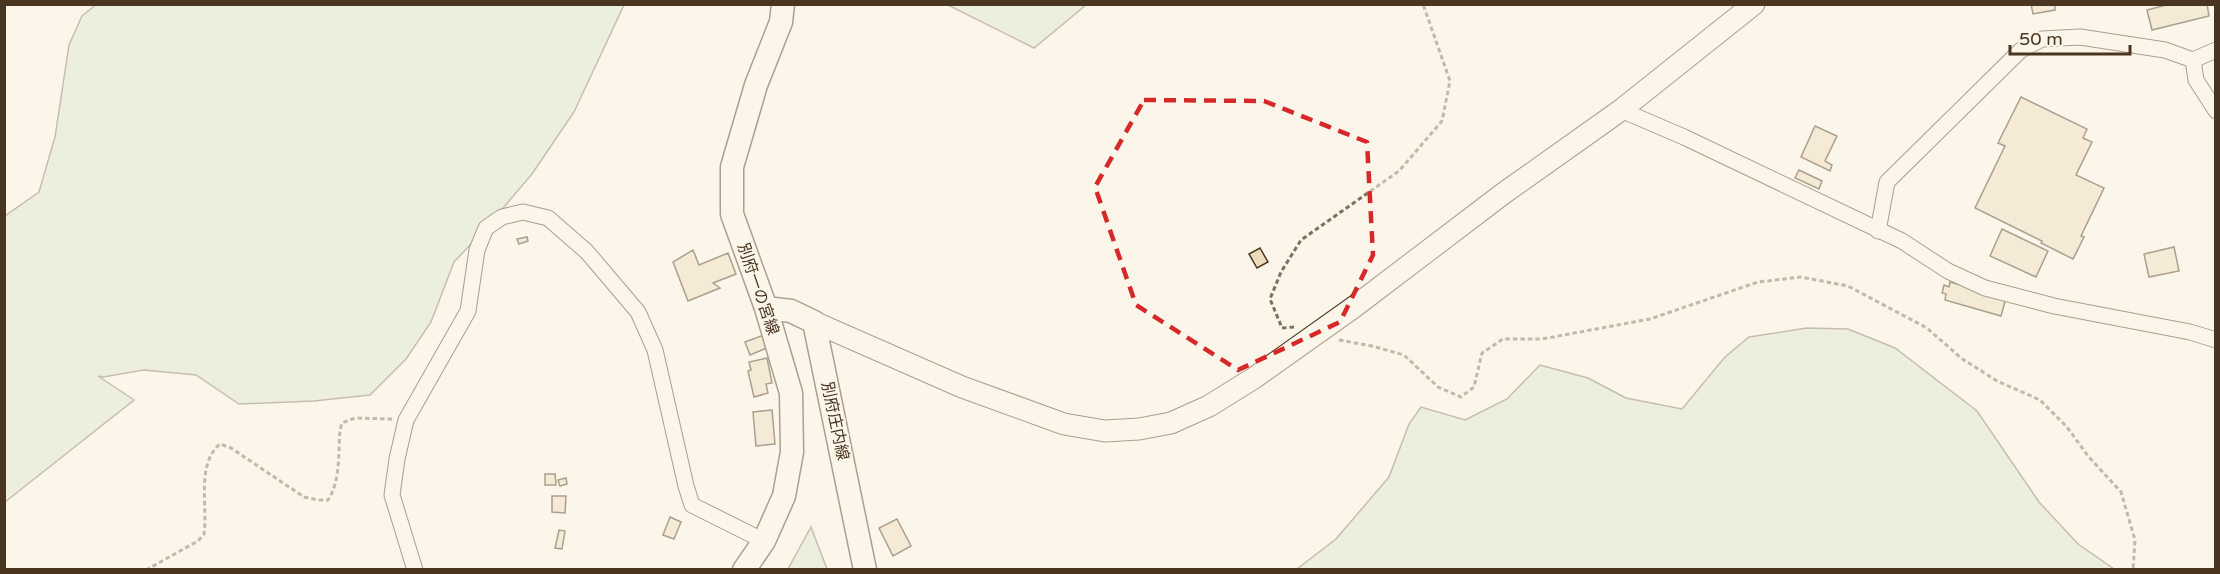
<svg xmlns="http://www.w3.org/2000/svg" width="2220" height="574" font-family="'Varela Round','Noto Sans JP',sans-serif">
<style>
.green{fill:#dce7d0;stroke:#887966;stroke-width:1.5}
.building{fill:#ecdcbc;stroke:#4a3520;stroke-width:1.5}
.lines{fill:none;stroke-linecap:round;stroke-linejoin:round}
.street-casing{stroke:#4a3520;stroke-width:17}
.secondary-casing{stroke:#4a3520;stroke-width:23}
.primary-casing{stroke:#4a3520;stroke-width:25}
.path{stroke:#7f6f5c;stroke-width:3;stroke-dasharray:4.5 3;stroke-linecap:butt}
.street{stroke:#fbf6e9;stroke-width:15}
.secondary{stroke:#fbf6e9;stroke-width:21}
.primary{stroke:#fbf6e9;stroke-width:22}
.marked{fill:none;stroke:#d62828;stroke-width:4.5;stroke-dasharray:12 8;stroke-linejoin:round}
.labels{text-anchor:middle;dominant-baseline:central;stroke-width:4.5;stroke-linejoin:round;paint-order:stroke}
.street-label{font-size:16px;fill:#4a3520;stroke:#fbf6e9}
</style>
<rect width="100%" height="100%" fill="#fbf6e9"/>
<g class="green">
<path d="M97,4L624,5L574,112L532,174L486,228L454,262L431,322L406,359L370,395L314,401L239,404L196,375L144,370L103,377L98,376L134,400L5,502V216L39,192L55,137L69,45L82,16Z"/>
<path d="M948,5V4L1086,5L1034,48Z"/>
<path d="M1807,328L1848,329L1895,348L1977,411L2039,502L2078,544L2114,569H1297L1336,539L1389,477L1409,424L1421,407L1465,420L1507,399L1540,365L1588,378L1626,398L1682,409L1725,357L1749,337Z"/>
<path d="M811,527L827,569H788Z"/>
</g>
<g class="building">
<path d="M2031,4H2055V10L2033,14Z"/>
<path d="M2170,4H2207L2209,16L2152,30L2147,10Z"/>
<path d="M2021,97L2087,129L2083,138L2092,142L2076,175L2104,188L2081,236L2084,237L2073,259L2041,243L2042,241L1975,208L2005,146L1998,143Z"/>
<path d="M1815,126L1837,136L1825,161L1832,165L1830,171L1801,157Z"/>
<path d="M1799,170L1822,181L1819,189L1795,178Z"/>
<path d="M2002,229L2048,251L2036,277L1990,256Z"/>
<path d="M527,237L528,241L519,244L517,239Z"/>
<path d="M2174,247L2179,271L2149,277L2144,254Z"/>
<path d="M1260,248L1268,262L1257,268L1249,254Z"/>
<path d="M693,250L699,265L728,253L736,274L713,283L720,288L688,301L673,262Z"/>
<path d="M1950,282L2006,298L2001,316L1945,300L1946,294L1942,293L1944,285L1949,287Z"/>
<path d="M764,335L769,347L750,355L745,342Z"/>
<path d="M767,358L772,383L766,384L768,393L754,397L748,371L751,370L749,362Z"/>
<path d="M772,410L775,444L756,446L753,412Z"/>
<path d="M545,474H555L556,485H545Z"/>
<path d="M566,478L567,484L560,486L558,480Z"/>
<path d="M552,496H566L565,513L552,512Z"/>
<path d="M670,517L681,522L674,539L663,535Z"/>
<path d="M897,519L911,546L893,556L879,528Z"/>
<path d="M559,530L565,531L562,549L555,548Z"/>
</g>
<g class="lines">
<g class="street-casing">
<g id="street">
<path d="M2193,60L2196,80L2216,111"/>
<path d="M1621,110L1684,137L1902,241L1948,271L1985,288L2054,306L2190,332L2216,340"/>
<path d="M1878,231L1887,182L2021,50L2042,39L2080,37L2165,50L2193,60L2216,50"/>
<path d="M415,570L392,495L397,459L406,420L468,311L477,250L486,228L502,217L523,212L548,218L587,252L638,312L655,350L686,486L692,505L764,541"/>
</g>
</g>
<g class="secondary-casing">
<path id="secondary" d="M814,322L962,387L1064,424L1105,431L1139,429L1171,423L1209,406L1254,378L1354,307L1504,193L1621,110L1754,4"/>
</g>
<g class="primary-casing">
<g id="primary">
<path d="M766,308L791,311L814,322L865,570"/>
<path d="M744,570L764,541L784,496L792,452L791,393L766,308L732,214V167L756,85L781,22L783,4"/>
</g>
</g>
<g class="path">
<path d="M1294,327L1282,328L1270,299L1281,272L1301,240L1399,171L1442,121L1450,81L1423,4"/>
<path d="M1339,340L1372,346L1404,355L1438,387L1461,397L1474,387L1482,353L1503,339H1542L1650,319L1758,282L1801,277L1848,286L1927,328L1961,358L1997,381L2040,400L2067,427L2088,456L2121,492L2135,540L2133,570"/>
<path d="M146,570L198,541L204,534C208,506 196,464 220,444L231,448L304,497L318,500H328C341,480 338,452 340,430L342,423L355,418L392,419"/>
</g>
<use href="#street" class="street"/>
<use href="#secondary" class="secondary"/>
<use href="#primary" class="primary"/>
</g>
<path d="M0 0H2220V574H0ZM1144,100L1264,101L1367,142L1373,255L1340,322L1238,370L1136,305L1095,187Z" fill="#fbf6e9" fill-opacity=".55" fill-rule="evenodd"/>
<path class="marked" d="M1144,100L1264,101L1367,142L1373,255L1340,322L1238,370L1136,305L1095,187Z"/>
<g class="labels">
<g class="street-label">
<text transform="translate(758 289) rotate(71)">別府一の宮線</text>
<text transform="translate(835 421) rotate(78)">別府庄内線</text>
</g>
</g>
<rect width="2220" height="574" fill="none" stroke="#4a3520" stroke-width="12"/>
<path d="M2010 45v9h120v-9" fill="none" stroke="#4a3520" stroke-width="3"/>
<text x="2019" y="45" font-size="18" fill="#4a3520" stroke="#fbf6e9" stroke-width="4.5" paint-order="stroke">50 m</text>
</svg>
